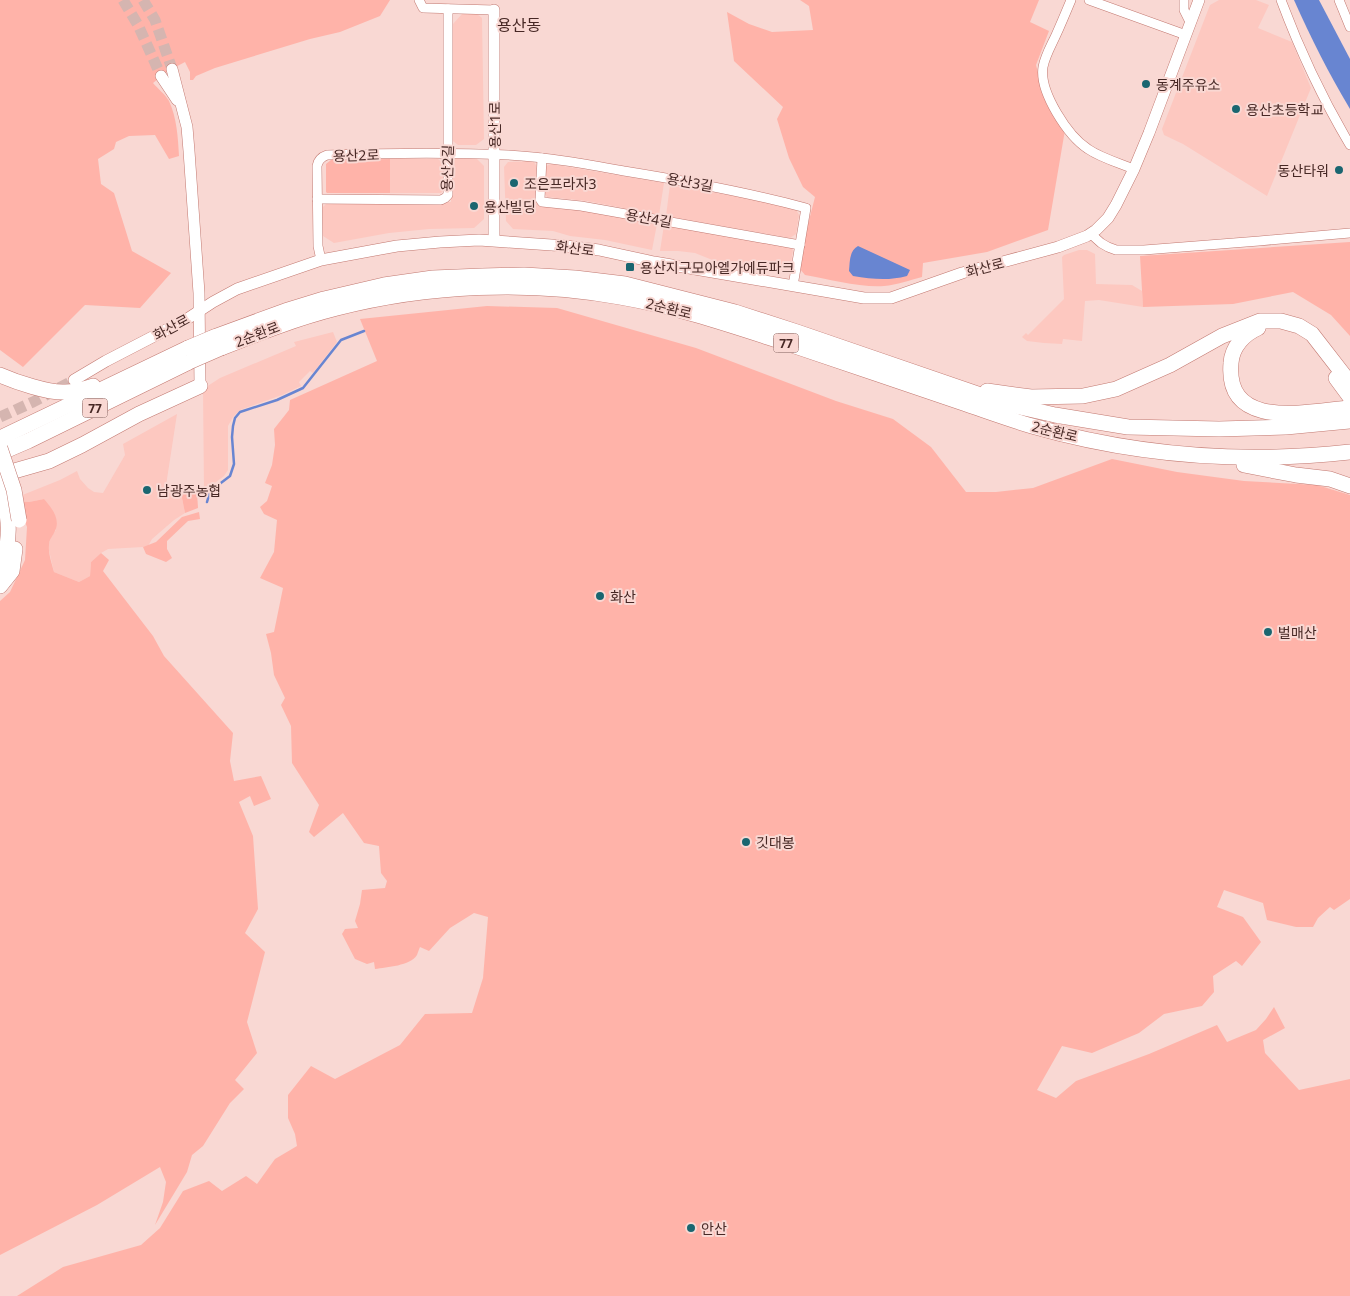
<svg xmlns="http://www.w3.org/2000/svg" width="1350" height="1296" font-family="'Noto Sans','Noto Sans KR',sans-serif">
<style>
.built{fill:#fdc8c0}
.green{fill:#ffb3a9}
.water{fill:#6885d1}
.lines{fill:none;stroke-linecap:round;stroke-linejoin:round}
.stream{stroke:#6885d1;stroke-width:2.5}
.secondary-tunnel{stroke:#d5b5b0;stroke-width:11;stroke-dasharray:11 5.5;stroke-linecap:butt}
.street-casing{stroke:#c27870;stroke-width:10}
.secondary-casing{stroke:#c27870;stroke-width:12}
.highway-casing{stroke:#c27870;stroke-width:16}
.street{stroke:#fff;stroke-width:9}
.secondary{stroke:#fff;stroke-width:11}
.highway{stroke:#fff;stroke-width:15}
.highway-bridge-casing{stroke:#c27870;stroke-width:16;stroke-linecap:butt}
.highway-bridge{stroke:#fff;stroke-width:15}
.poi-dot{fill:#1a6670;stroke:#f9d8d3;stroke-width:2}
.labels{text-anchor:middle;dominant-baseline:central;stroke-width:4;stroke-linejoin:round;paint-order:stroke}
.shield{fill:#f9d8d3;stroke:#7c5d59;stroke-width:1}
.shield-label{font-size:12px;font-weight:bold;fill:#472825}
.poi-label{font-size:14px;fill:#472825;stroke:#f9d8d3;text-anchor:start}
.street-label{font-size:14px;fill:#472825;stroke:#f9d8d3}
.quarter-label{font-size:16px;fill:#472825;stroke:#f9d8d3}
</style>
<rect width="100%" height="100%" fill="#f9d8d3"/>
<g class="built">
<path d="M1219,0H1256L1269,5L1258,28L1292,42L1311,88L1267,196L1183,144L1164,135L1162,129L1210,5Z"/>
<path d="M462,14H477L482,18L484,139L476,145H458L453,141V24Z"/>
<path d="M476,158L484,166V219L474,228L429,229L389,233L334,243L323,236V207L328,202H451V162L455,159Z"/>
<path d="M390,159H438L445,165V189L441,193H390Z"/>
<path d="M533,161L536,165V201L539,205L579,209L657,224L652,250L605,240L570,236L553,231L513,229L506,221L504,167L508,162Z"/>
<path d="M551,164L664,183L659,215L587,201L547,197L543,191L546,166Z"/>
<path d="M670,185L734,196L796,209L799,215L796,234L790,238L666,216Z"/>
<path d="M664,225L789,245L793,250L790,269L785,272L715,261L695,253L678,251H660Z"/>
<path d="M1079,250H1087L1095,254L1096,284L1132,285L1142,291L1143,307L1099,300L1085,301L1082,341L1063,339L1062,344L1044,343L1027,341L1022,337L1026,333L1028,335L1064,299L1062,257L1064,255Z"/>
<path d="M333,332L337,342L313,373L310,371L299,382L301,386L282,395L240,410L233,417L228,426V470L224,476L204,491L203,389L220,378L296,346L294,342Z"/>
<path d="M177,414L165,492L181,493L185,513L174,520L152,539L148,546L143,547L108,549L101,553L91,562L90,576L79,582L54,572L48,546L51,537L56,530L44,499L29,502L17,501L15,498L60,480L77,471L80,479L88,488L94,492L103,493L125,455L123,444Z"/>
</g>
<g class="green">
<path d="M0,0H390L380,16L340,32L310,39L215,68L196,76L193,80H190V72L185,62L168,71L153,83C158,89 165,94 169,101C177,118 178,138 179,156L169,159L155,135L129,136L116,142L114,149L98,159L101,184L114,193L132,251L171,273L140,308L85,305L23,367L0,350Z"/>
<path d="M800,0H1039L1030,22L1049,31L1036,65L1047,105L1065,130L1048,230L987,252L923,263L922,277C910,280 897,285 884,286C862,288 828,279 805,275L800,269L805,236L815,197L803,187L789,158L777,119L783,107L734,61L727,12L749,24L772,32L813,30L809,6Z"/>
<path d="M390,159V193H327L326,192V164L331,160Z"/>
<path d="M1350,242V336L1331,315L1293,292L1233,304L1143,307L1140,256Z"/>
<path d="M487,306L557,308L696,348L836,401L893,419L931,447L966,492H996L1033,488L1112,459L1177,472L1244,481L1317,485L1350,495V899L1334,910L1330,907L1318,918L1313,927H1296L1267,920L1263,903L1224,890L1217,907L1243,917L1261,942L1242,966L1236,961L1213,976L1214,992L1202,1006L1164,1014L1139,1033L1092,1053L1062,1046L1037,1090L1056,1098L1076,1081L1149,1054L1217,1025L1227,1042L1256,1030L1266,1019L1274,1007L1285,1028L1263,1040L1265,1053L1299,1090L1350,1079V1296H17L63,1267L141,1245L160,1228L183,1191L209,1181L222,1191L246,1176L257,1184L275,1159L297,1146L295,1134L288,1118V1095L311,1066L335,1079L400,1045L425,1014L472,1013L483,978L488,917L474,913L450,928L429,951L420,947C419,949 418,952 417,955C410,966 387,967 375,969L374,962L367,964L355,959L342,934L345,929L358,928L355,921L360,904L362,890L385,888L387,881L381,873L379,846L364,843L343,813L314,837L309,832L319,805L292,763L291,726L281,705L285,698L274,675L271,653L266,634L274,632L283,588L260,578L274,552L277,520L264,514L260,507L267,501L272,486L265,483L272,465L275,445L274,429L289,410L290,400L377,361L360,319Z"/>
<path d="M181,493H197L198,508L185,513Z"/>
<path d="M44,499C51,507 61,519 55,531C53,536 49,539 49,545C48,553 52,564 54,572L79,582L90,576L91,562L101,553L109,560L103,571L153,636L164,656L233,733L230,761L234,781L261,776L271,799L254,806L250,796L239,802L253,836L258,909L245,933L265,952L247,1022L257,1053L235,1080L244,1089L230,1103L203,1146L192,1155L187,1172L155,1225L163,1202L166,1182L160,1167L97,1205L0,1255V601L10,592L25,560L27,527L17,501L29,502Z"/>
<path d="M199,512L200,519L188,521L167,541V549L172,558L166,562L146,554L143,547L156,542L182,517Z"/>
</g>
<g class="water">
<path d="M1294,0H1319L1350,59V109C1329,74 1311,38 1294,0Z"/>
<path d="M858,246L910,270L907,276C888,281 872,279 853,276L849,271C850,262 849,251 858,246Z"/>
</g>
<g class="lines">
<path class="stream" d="M207,502L209,495L213,489L230,476L234,464L232,437L233,426L235,418L240,412L277,400L303,388L341,340L364,331"/>
<g class="secondary-tunnel">
<path d="M123,0L138,25L161,76"/>
<path d="M143,0L155,20L172,69"/>
<path d="M0,417L33,402L74,380"/>
</g>
<g class="street-casing">
<g id="street">
<path d="M419,0L423,8L494,10"/>
<path d="M1071,0C1066,12 1061,24 1056,35C1051,46 1045,56 1043,67C1039,92 1068,136 1088,149C1101,158 1119,163 1134,169"/>
<path d="M1089,0L1186,35"/>
<path d="M1184,0V10L1190,22"/>
<path d="M1281,0C1300,51 1322,98 1350,145"/>
<path d="M1339,0L1350,27"/>
<path d="M542,158L540,199L542,202L581,206L800,245"/>
<path d="M317,199L441,200L445,198L448,195V9"/>
<path d="M1091,234L1101,243L1108,247L1116,250H1144L1259,241L1350,233"/>
<path d="M321,260L318,246L317,166C318,160 321,157 327,155C387,153 448,152 508,155C547,157 586,164 624,171C686,181 746,192 806,208L793,286"/>
</g>
</g>
<g class="secondary-casing">
<g id="secondary">
<path d="M494,10V240"/>
<path d="M172,69L187,127L189,151L199,293L200,386"/>
<path d="M161,76L177,100"/>
<path d="M74,380L106,361L187,319L213,302L237,289L321,260L397,246L440,242L479,240L566,246L599,250L654,262L841,294L864,298H891L962,273L1058,247L1087,236L1096,230L1108,218L1116,205L1134,169L1149,133L1199,0"/>
</g>
</g>
<g class="highway-casing">
<g id="highway">
<path d="M1258,328C1244,334 1232,347 1231,363C1225,432 1309,411 1350,408"/>
<path d="M214,337L285,311L324,299L384,285L433,278L482,276L524,275L575,278L625,284L735,312L797,332L1007,404L1055,415L1128,427L1219,429L1286,427L1350,421"/>
<path d="M221,348C259,333 297,318 337,308C427,285 528,280 620,297C678,307 733,326 789,344C846,363 903,383 960,402C984,410 1008,419 1032,426C1137,456 1242,464 1350,452"/>
<path d="M0,375C16,382 48,393 65,392C75,392 84,389 93,386"/>
<path d="M1336,378L1350,397"/>
<path d="M987,391L1031,397L1083,396L1116,389L1170,365L1222,336L1260,321H1281L1299,326L1312,334L1350,383"/>
<path d="M0,438L188,348"/>
<path d="M0,453L28,441L189,362"/>
<path d="M1244,465L1296,475L1330,479L1350,486"/>
<path d="M0,475L49,461L82,445L139,414L200,386"/>
<path d="M0,484C10,516 12,540 0,571"/>
<path d="M0,586L12,571L15,549"/>
</g>
</g>
<use href="#street" class="street"/>
<use href="#secondary" class="secondary"/>
<use href="#highway" class="highway"/>
<g class="highway-bridge-casing">
<g id="highway-bridge">
<path d="M188,348L214,337"/>
<path d="M189,362L221,348"/>
<path d="M0,448L14,490L19,520"/>
</g>
</g>
<use href="#highway-bridge" class="highway-bridge"/>
</g>
<g class="poi-dot">
<circle cx="1146" cy="84" r="5"/>
<circle cx="1236" cy="109" r="5"/>
<circle cx="1339" cy="170" r="5"/>
<circle cx="514" cy="183" r="5"/>
<circle cx="474" cy="206" r="5"/>
<rect x="625" y="262" width="10" height="10" rx="2.5"/>
<circle cx="147" cy="490" r="5"/>
<circle cx="600" cy="596" r="5"/>
<circle cx="1268" cy="632" r="5"/>
<circle cx="746" cy="842" r="5"/>
<circle cx="691" cy="1228" r="5"/>
</g>
<g class="labels">
<g class="shield">
<rect x="773.5" y="333.5" width="25" height="19" rx="4"/>
<rect x="82.5" y="398.5" width="25" height="19" rx="4"/>
</g>
<g class="shield-label">
<text x="786" y="343">77</text>
<text x="95" y="408">77</text>
</g>
<g class="poi-label">
<text x="1156" y="84">동계주유소</text>
<text x="1246" y="109">용산초등학교</text>
<text x="1329" y="170" text-anchor="end">동산타워</text>
<text x="524" y="183">조은프라자3</text>
<text x="484" y="206">용산빌딩</text>
<text x="640" y="267">용산지구모아엘가에듀파크</text>
<text x="157" y="490">남광주농협</text>
<text x="610" y="596">화산</text>
<text x="1278" y="632">벌매산</text>
<text x="756" y="842">깃대봉</text>
<text x="701" y="1228">안산</text>
</g>
<g class="street-label">
<text transform="translate(494 125) rotate(-90)">용산1로</text>
<text transform="translate(356 155) rotate(-2)">용산2로</text>
<text transform="translate(447 168) rotate(-88)">용산2길</text>
<text transform="translate(690 182) rotate(10)">용산3길</text>
<text transform="translate(649 218) rotate(10)">용산4길</text>
<text transform="translate(575 248) rotate(7)">화산로</text>
<text transform="translate(985 267) rotate(-15)">화산로</text>
<text transform="translate(669 308) rotate(14)">2순환로</text>
<text transform="translate(171 327) rotate(-28)">화산로</text>
<text transform="translate(257 334) rotate(-21)">2순환로</text>
<text transform="translate(1055 431) rotate(14)">2순환로</text>
</g>
<g class="quarter-label">
<text x="519" y="25">용산동</text>
</g>
</g>
</svg>
